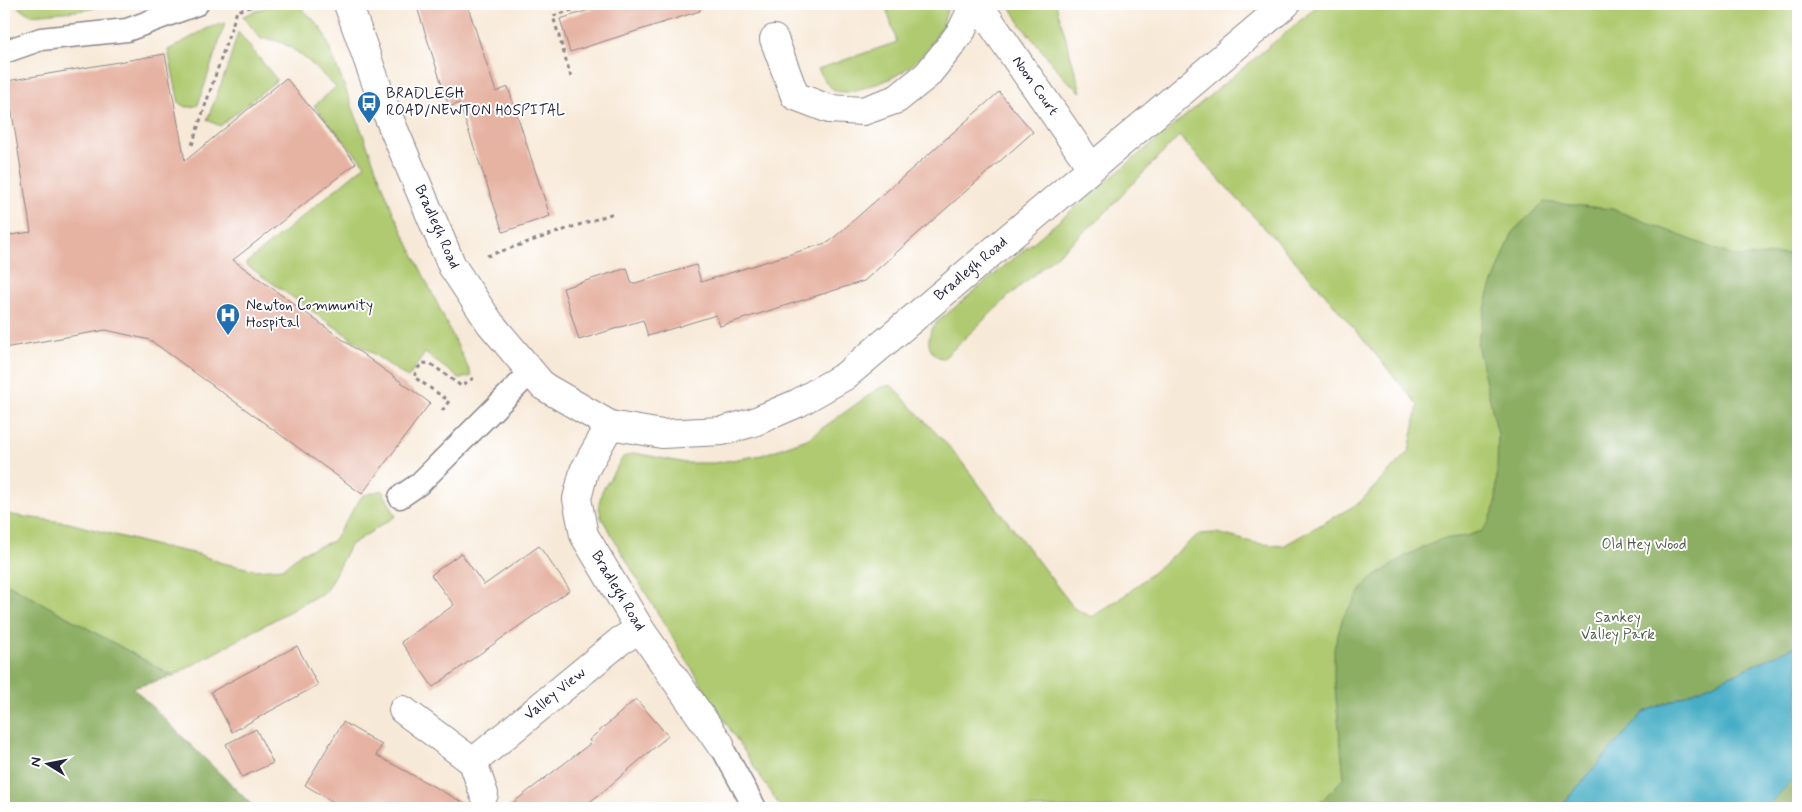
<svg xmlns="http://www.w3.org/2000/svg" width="1802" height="812" font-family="Mynerve,sans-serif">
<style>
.green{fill:#afca70;stroke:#687656}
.forest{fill:#8bae62;stroke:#56684e}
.water{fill:#46aec6;stroke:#346880}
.building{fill:#e6b3a3}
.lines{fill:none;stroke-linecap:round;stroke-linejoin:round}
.lane-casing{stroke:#8c8689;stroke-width:25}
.street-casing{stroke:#8c8689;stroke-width:30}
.path{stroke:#8c8689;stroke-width:3;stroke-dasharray:4 4;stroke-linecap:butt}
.lane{stroke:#fff;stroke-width:22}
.street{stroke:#fff;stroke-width:28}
.labels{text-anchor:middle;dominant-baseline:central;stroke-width:4;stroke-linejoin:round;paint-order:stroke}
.street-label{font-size:15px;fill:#22223b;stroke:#fff}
.poi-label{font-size:15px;fill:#22223b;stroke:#fff;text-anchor:start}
.park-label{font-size:15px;fill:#535d4e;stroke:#fff}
</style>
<rect width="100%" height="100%" fill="#fff"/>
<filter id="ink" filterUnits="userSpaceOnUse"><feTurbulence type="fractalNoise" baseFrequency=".02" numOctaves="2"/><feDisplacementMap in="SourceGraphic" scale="10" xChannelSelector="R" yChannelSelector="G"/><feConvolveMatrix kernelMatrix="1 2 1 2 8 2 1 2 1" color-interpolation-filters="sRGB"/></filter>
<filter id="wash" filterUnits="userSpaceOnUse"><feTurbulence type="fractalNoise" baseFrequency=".0096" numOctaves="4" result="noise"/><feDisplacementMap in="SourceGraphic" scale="20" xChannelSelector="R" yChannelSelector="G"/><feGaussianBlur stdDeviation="1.12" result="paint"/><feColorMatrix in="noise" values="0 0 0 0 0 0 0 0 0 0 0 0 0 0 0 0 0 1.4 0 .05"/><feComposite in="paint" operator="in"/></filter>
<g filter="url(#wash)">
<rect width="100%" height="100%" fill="#f7e9d7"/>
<g class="green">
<path d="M17,4H106L85,10L31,15L19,8Z"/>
<path d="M274,4H296L312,18L323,31L393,212L472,376L460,379L425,353L408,378L245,264L365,165L314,106L336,87C318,71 287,35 261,39L243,16Z"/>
<path d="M885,4H948C944,35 919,65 891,78C884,82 876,84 869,86C859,90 845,95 835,90C827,86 822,76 818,69L897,42Z"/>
<path d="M1009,4H1056L1081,92L1065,79L1021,25Z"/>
<path d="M1320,4H1798V808H781C718,712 658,616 601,517L599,504L602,491L623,457L635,453L686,463H714L762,455L807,439L879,388L891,385L954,452L1074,608L1092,617L1128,593L1199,534L1217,533L1255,543L1283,546L1359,503L1409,451L1418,405L1319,287L1179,136L1098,220L1010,295L944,358C933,358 926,345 930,334C931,330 934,326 936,323Z"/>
<path d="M225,23L198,105C190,108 186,108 179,103L168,50L208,28Z"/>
<path d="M238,32L277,80L220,126L207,120L228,66Z"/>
<path d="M382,490L396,516L350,545L326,591L173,676L4,582V514L69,523L153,545L198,554L222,563L256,570L283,568L301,553L333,541L362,496Z"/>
</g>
<g class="forest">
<path d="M1544,202L1612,209L1736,257L1798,253V645L1706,687L1644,712L1559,808H1314L1344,778L1334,678V649L1343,617L1367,582L1407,555L1442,539L1466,536L1482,531L1489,522L1496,503L1498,435L1477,344L1489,293L1513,231Z"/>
<path d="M4,582L173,676L133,688L255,808H4Z"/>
<path d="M1798,775V808H1765Z"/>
</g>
<path class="water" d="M1798,645V775L1765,808H1559L1644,712L1706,687Z"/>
<g id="blocks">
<g class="building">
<path d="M416,4H467L496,92L508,87L550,216L503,232L459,103L449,107Z"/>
<path d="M609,4H699L700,11L570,52L560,19Z"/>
<path d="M165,54L185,161L286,78L356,163L233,260L430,403L362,494L150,340L106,330L4,348V236L31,232L7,81Z"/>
<path d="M999,92L1033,132L864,281L720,326L716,315L648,336L643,320L579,340L563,288L627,268L632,284L696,265L701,282L829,242Z"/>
<path d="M539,546L570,590L433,687L401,642L454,605L431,575L461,553L484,585Z"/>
<path d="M297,646L318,685L232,732L211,692Z"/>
<path d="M636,699L668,736L606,789L582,808H506L591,743L589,740Z"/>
<path d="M343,722L382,745L376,755L473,808H343L305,785Z"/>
<path d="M256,729L273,763L242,777L226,744Z"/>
</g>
</g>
</g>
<g filter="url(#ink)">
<use href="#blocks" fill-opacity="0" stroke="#8c8689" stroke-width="1"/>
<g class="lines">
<g class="lane-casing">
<g id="lane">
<path d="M4,52L41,39L127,30L197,4"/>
<path d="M400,497L419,484L531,372"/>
<path d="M720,744L755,808"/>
</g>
</g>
<g class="street-casing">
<g id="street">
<path d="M348,4L386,111L452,266L490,323L543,386L610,425L662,434L722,431L754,422L798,403L845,376L1286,4"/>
<path d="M978,4L1091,167"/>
<path d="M774,39L795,96L829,109L863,111L897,99L927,75L948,49L962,30L974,4"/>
<path d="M610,425L584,471L577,499L584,535L640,629L720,744"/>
<path d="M403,710L473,762"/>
<path d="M484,794L473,762L620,641L640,629"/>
</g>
</g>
<g class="path">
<path d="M571,77L553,16L591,4"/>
<path d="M192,145L237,11L261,4"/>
<path d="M487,256L614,213"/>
<path d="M442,411L449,401L414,377L417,369L423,363L431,364L461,386L475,377"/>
<path d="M1791,808L1798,801"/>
</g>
<use href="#lane" class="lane"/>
<use href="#street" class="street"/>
</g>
</g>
<defs>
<g id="bus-pin" transform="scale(1.25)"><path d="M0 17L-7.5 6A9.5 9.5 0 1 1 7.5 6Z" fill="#1f6fb2" stroke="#fff"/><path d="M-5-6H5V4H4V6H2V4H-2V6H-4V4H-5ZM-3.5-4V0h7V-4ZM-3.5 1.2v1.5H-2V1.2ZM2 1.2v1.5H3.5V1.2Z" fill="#fff"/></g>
<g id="hospital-pin" transform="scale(1.25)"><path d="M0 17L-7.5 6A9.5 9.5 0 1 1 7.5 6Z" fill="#1f6fb2" stroke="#fff"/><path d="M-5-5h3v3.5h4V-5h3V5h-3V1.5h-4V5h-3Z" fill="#fff"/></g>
</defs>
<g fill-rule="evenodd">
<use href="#bus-pin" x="369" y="103"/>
<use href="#hospital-pin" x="228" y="315"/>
</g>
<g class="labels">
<g class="street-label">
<text transform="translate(1035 86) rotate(55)">Noon Court</text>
<text transform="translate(437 227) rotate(66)">Bradlegh Road</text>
<text transform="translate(971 269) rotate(-40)">Bradlegh Road</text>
<text transform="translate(618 591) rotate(59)">Bradlegh Road</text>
<text transform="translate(555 694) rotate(-39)">Valley View</text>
</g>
<g class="poi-label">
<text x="386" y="94">BRADLEGH<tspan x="386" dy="17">ROAD/NEWTON HOSPITAL</tspan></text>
<text x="246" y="306">Newton Community<tspan x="246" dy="17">Hospital</tspan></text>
</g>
<g class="park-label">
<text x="1644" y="545">Old Hey Wood</text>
<text x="1618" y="618">Sankey<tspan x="1618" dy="17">Valley Park</tspan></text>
</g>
</g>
<rect width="1802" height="812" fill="none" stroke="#fff" stroke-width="20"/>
<g transform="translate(48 764) rotate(280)" stroke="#ffffff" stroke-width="4" paint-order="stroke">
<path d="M0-4L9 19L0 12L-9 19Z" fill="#22223b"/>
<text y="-8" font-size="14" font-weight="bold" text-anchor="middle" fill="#22223b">N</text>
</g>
</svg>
